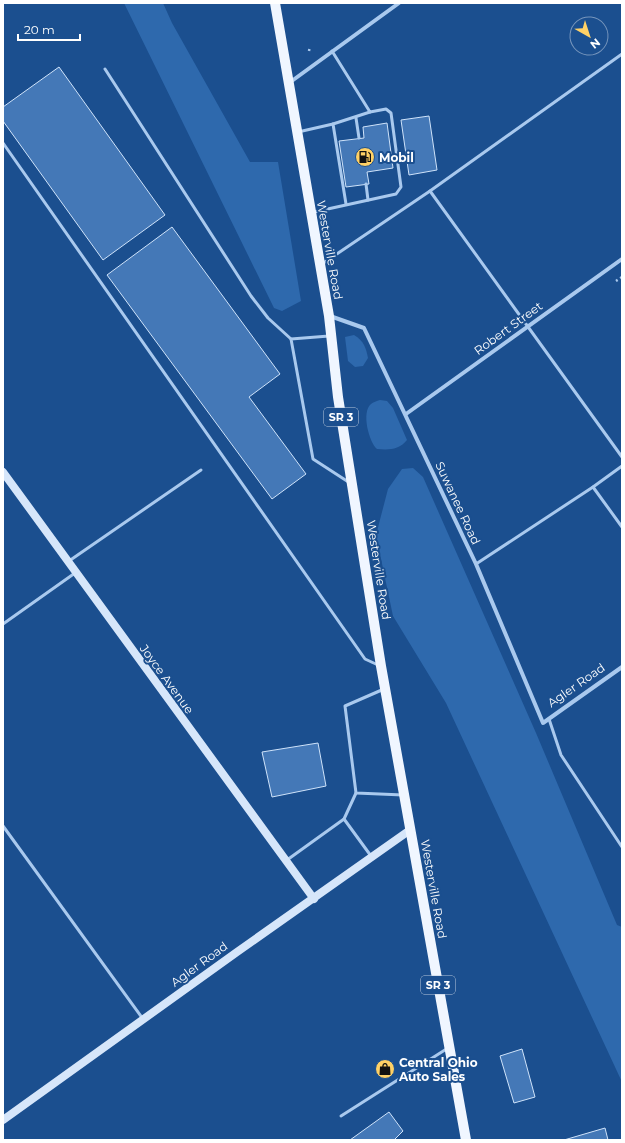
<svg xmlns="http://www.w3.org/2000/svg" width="625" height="1143" font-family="Montserrat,sans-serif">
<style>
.green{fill:#2e69ad}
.building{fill:#4478b7;stroke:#cfe3fa}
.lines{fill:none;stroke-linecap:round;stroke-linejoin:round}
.path{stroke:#a9c9ee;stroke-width:2.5;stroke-dasharray:2 3;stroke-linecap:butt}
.lane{stroke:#a9c9ee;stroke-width:3}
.street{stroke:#a9c9ee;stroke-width:4}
.secondary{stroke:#d6e6fa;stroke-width:8}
.primary{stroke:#f0f6ff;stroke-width:10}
.labels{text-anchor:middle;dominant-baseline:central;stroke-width:4;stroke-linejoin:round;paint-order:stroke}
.shield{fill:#1b4f8f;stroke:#bbcadd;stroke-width:1}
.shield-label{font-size:11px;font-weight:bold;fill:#fff}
.poi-label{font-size:12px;font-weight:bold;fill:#fff;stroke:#1b4f8f;text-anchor:start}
.street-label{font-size:12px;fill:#fff;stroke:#1b4f8f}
</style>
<rect width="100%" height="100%" fill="#1b4f8f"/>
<g class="green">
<path d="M124,3H163L172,23L250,162H278L301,301L282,311L274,308Z"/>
<path d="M354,335C364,341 366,348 368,358L363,366L355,367L348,361L345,337Z"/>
<path d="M380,400L387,401L393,408L407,440C399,450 389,450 377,449C369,442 361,412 371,404C373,402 377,401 380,400Z"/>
<path d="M413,468L423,477L536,733L617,925L622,927V1082L446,703L393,616L376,535L388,489L402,469Z"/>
</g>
<g class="building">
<path d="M59,67L165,215L103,260L3,121V107Z"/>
<path d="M429,116L437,170L409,175L401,120Z"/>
<path d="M387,123L393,168L367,172L369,184L346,187L339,141L364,138L363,127Z"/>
<path d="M172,227L280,374L249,397L306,474L272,499L107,275Z"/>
<path d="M318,743L326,786L272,797L262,752Z"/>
<path d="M522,1049L535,1097L514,1103L500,1056Z"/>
<path d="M389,1112L403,1131L394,1140H350Z"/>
<path d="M605,1128L608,1140H564Z"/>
</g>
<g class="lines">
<g class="path">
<path d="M309,51L310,46"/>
<path d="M616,281L622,277"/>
</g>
<g class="lane">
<path d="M105,69L251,296L268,318L291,339"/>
<path d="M356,118L359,138"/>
<path d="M298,132L333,124"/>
<path d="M3,143L365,659L378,665"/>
<path d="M366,184L368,200"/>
<path d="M430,191L622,457"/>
<path d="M346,204L333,124L370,112"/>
<path d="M314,212L396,194L401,187L391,113L386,109L370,112L332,51"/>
<path d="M322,264L430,191L622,54"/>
<path d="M329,336L291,339L313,459L350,483"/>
<path d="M593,487L622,527"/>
<path d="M69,561L201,470"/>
<path d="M476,564L593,487L622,466"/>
<path d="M3,624L75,573"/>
<path d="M384,689L345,706L356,793L403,795"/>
<path d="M549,719L561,755L622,847"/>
<path d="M344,819L356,793"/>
<path d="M3,826L143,1019"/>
<path d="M287,860L344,819L371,856"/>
<path d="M341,1116L448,1048"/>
</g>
<g class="street">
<path d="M289,83L399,3"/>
<path d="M330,316L364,328L476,564L543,723L622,667"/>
<path d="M406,414L622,259"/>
</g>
<g class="secondary">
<path d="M3,472L314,899"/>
<path d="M3,1120L237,952L410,830"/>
</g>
<path class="primary" d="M275,3L329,316L338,397L381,666L466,1140"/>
</g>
<defs>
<g id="fuel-disc" transform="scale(1)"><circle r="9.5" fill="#ffd166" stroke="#1b4f8f"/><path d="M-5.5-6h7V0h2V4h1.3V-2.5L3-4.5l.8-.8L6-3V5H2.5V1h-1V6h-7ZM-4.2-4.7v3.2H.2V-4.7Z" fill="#111"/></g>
<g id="shop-disc" transform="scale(1)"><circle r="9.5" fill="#ffd166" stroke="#1b4f8f"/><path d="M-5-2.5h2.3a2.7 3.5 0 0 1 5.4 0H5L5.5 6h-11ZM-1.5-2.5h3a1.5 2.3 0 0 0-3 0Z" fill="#111"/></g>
</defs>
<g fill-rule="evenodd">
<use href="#fuel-disc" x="365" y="157"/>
<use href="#shop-disc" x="385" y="1069"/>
</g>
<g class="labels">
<g class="shield">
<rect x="324" y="408" width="34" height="18" rx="3"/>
<rect x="421" y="976" width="34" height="18" rx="3"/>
</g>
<g class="shield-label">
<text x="341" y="417">SR 3</text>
<text x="438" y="985">SR 3</text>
</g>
<g class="poi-label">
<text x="379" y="157">Mobil</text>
<text x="399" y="1062">Central Ohio<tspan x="399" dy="14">Auto Sales</tspan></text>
</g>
<g class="street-label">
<text transform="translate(330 250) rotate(80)">Westerville Road</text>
<text transform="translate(508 328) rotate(-36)">Robert Street</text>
<text transform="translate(458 503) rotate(65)">Suwanee Road</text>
<text transform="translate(379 570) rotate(81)">Westerville Road</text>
<text transform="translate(167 679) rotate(54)">Joyce Avenue</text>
<text transform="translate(576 685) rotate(-35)">Agler Road</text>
<text transform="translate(434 889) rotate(80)">Westerville Road</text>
<text transform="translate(199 964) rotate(-36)">Agler Road</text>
</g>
</g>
<rect width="625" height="1143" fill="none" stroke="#ffffff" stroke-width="8"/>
<g transform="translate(589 36) rotate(141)"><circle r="19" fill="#1b4f8f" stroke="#7695bc"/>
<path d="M0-3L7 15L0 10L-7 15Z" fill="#ffd166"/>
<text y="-6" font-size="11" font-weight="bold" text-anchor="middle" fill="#ffffff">N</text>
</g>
<path d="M18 34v6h62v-6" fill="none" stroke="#ffffff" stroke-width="2"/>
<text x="24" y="34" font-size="12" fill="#ffffff" stroke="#1b4f8f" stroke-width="3" paint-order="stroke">20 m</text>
</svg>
